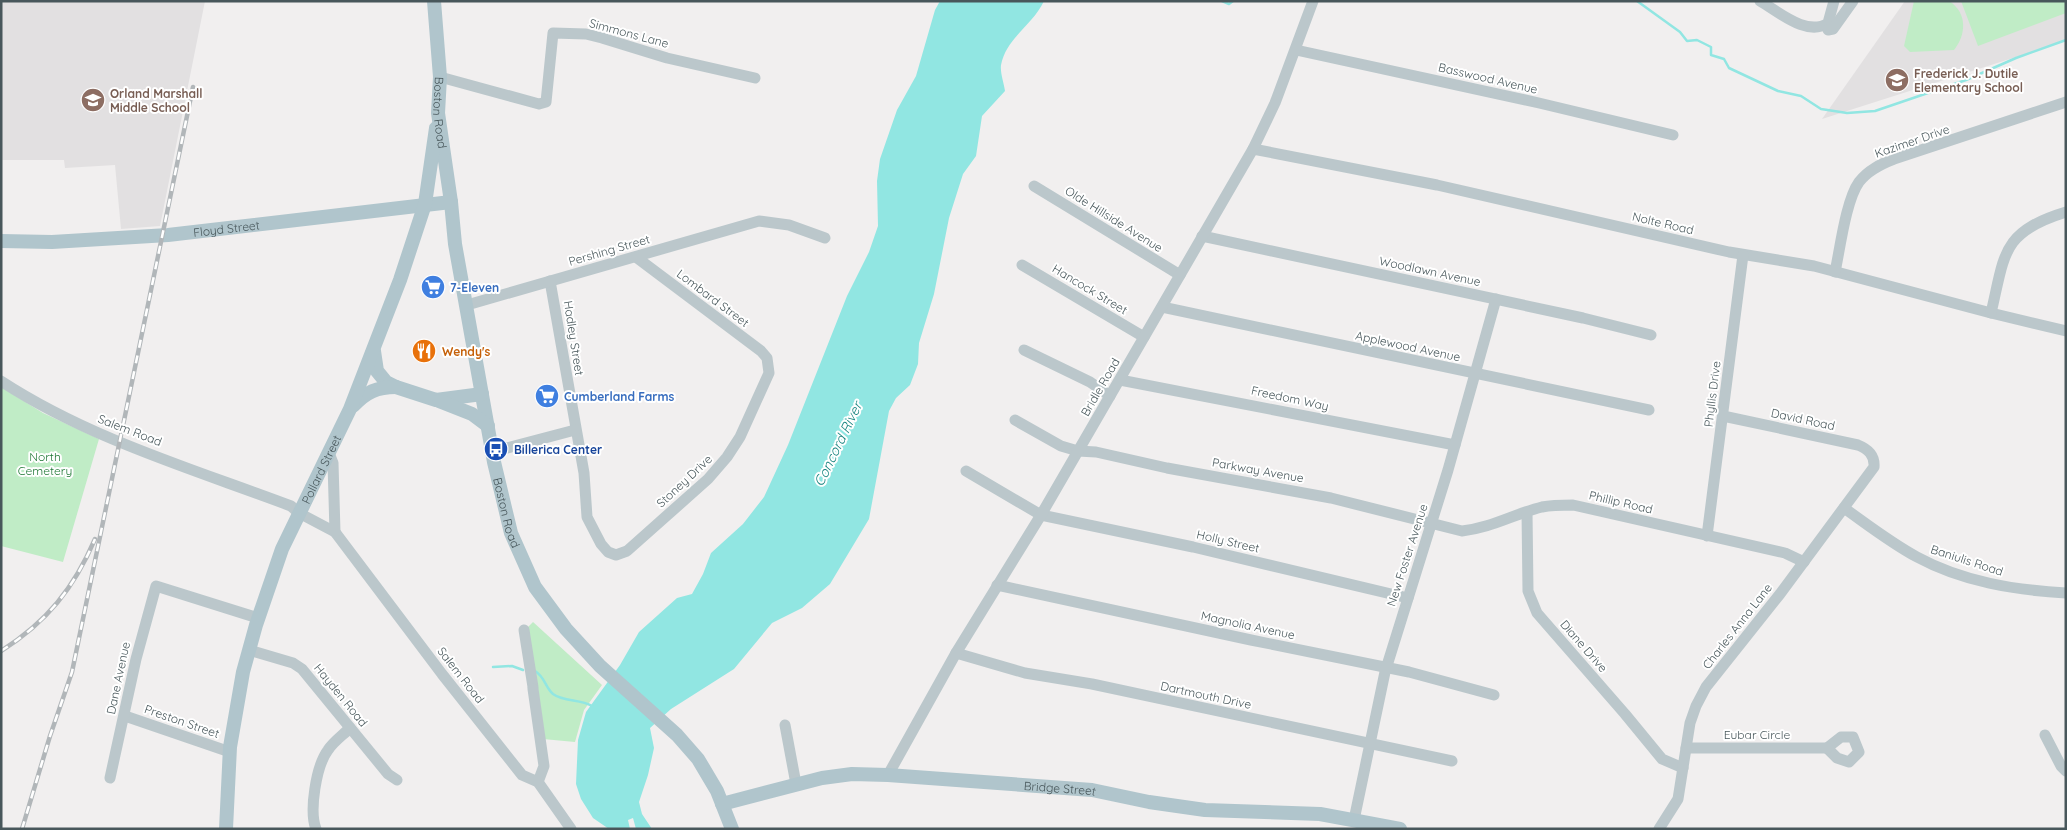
<svg xmlns="http://www.w3.org/2000/svg" width="2067" height="830" font-family="Quicksand,sans-serif">
<style>
.education{fill:#e2e0e1}
.green{fill:#c0ecc6}
.water{fill:#91e6e2}
.lines{fill:none;stroke-linecap:round;stroke-linejoin:round}
.stream{stroke:#91e6e2;stroke-width:2.5}
.minor{stroke:#bbc7cb;stroke-width:11}
.major{stroke:#b0c5cc;stroke-width:14}
.rail-casing{stroke:#b1b6b9;stroke-width:4.5}
.rail{stroke:#fff;stroke-width:2.5;stroke-dasharray:8;stroke-linecap:butt}
.labels{text-anchor:middle;dominant-baseline:central;stroke-width:4;stroke-linejoin:round;paint-order:stroke}
.street-label{font-size:12px;fill:#48575b;stroke:#fff}
.education-label{font-size:12px;font-weight:bold;fill:#785e54;stroke:#fff;text-anchor:start}
.shop-label{font-size:12px;font-weight:bold;fill:#366cbe;stroke:#fff;text-anchor:start}
.food-label{font-size:12px;font-weight:bold;fill:#c56008;stroke:#fff;text-anchor:start}
.transit-label{font-size:12px;font-weight:bold;fill:#164399;stroke:#fff;text-anchor:start}
.park-label{font-size:12px;fill:#1e7734;stroke:#fff}
.water-label{font-size:14px;font-style:italic;fill:#15837e;stroke:#fff}
</style>
<rect width="100%" height="100%" fill="#f1efef"/>
<g class="education">
<path d="M1,1H205L160,226L121,229L115,165L65,168L64,160H1Z"/>
<path d="M1905,1H2066V41L1822,119Z"/>
</g>
<g class="green">
<path d="M1914,1H1949C1968,13 1966,35 1954,50L1910,52L1904,46Z"/>
<path d="M1961,1H2066V13L1978,46Z"/>
<path d="M1,387L43,413L99,439L63,562L1,546Z"/>
<path d="M533,622L602,685L584,710L575,742L543,739L528,627Z"/>
</g>
<path class="water" d="M940,1H1044C1033,25 1006,38 1001,65C1000,73 1004,83 1005,91L982,116L976,156L963,174L949,218L934,294L919,343L918,364L910,385L896,398L889,411L869,519L830,584L802,608L772,623L734,669L671,709L650,728L654,748L648,775L639,802L642,814L652,829H636L633,818L628,820L630,829H609L593,818L581,799L576,784L578,740L586,712L620,665L639,632L677,598L692,594L703,574L711,553L743,524L764,497L788,445L847,296L869,252L878,226L877,181L880,159L897,110L916,76L935,10Z"/>
<g class="lines">
<g class="stream">
<path d="M1222,1L1229,4L1233,1"/>
<path d="M1637,1L1680,32L1687,41L1697,40L1711,47V55L1724,59L1729,68L1778,91L1801,96L1821,109L1847,113L1875,111L1966,80L2016,58L2066,40"/>
<path d="M493,667L512,666L523,670"/>
<path d="M535,671C545,677 545,687 553,694C564,702 580,699 592,706"/>
</g>
<g class="minor">
<path d="M1760,1C1779,12 1807,37 1828,23L1834,1"/>
<path d="M1828,30L1833,29L1853,1"/>
<path d="M1296,50L1539,103L1673,135"/>
<path d="M440,77L539,104L546,102L553,33L586,34L602,38L667,58L755,78"/>
<path d="M1253,149L1437,185L1729,252L1814,266L1991,313L2066,331"/>
<path d="M1034,186L1180,275"/>
<path d="M1202,236L1583,318L1651,335"/>
<path d="M1022,265L1144,337"/>
<path d="M1835,272C1840,249 1846,200 1859,182C1868,170 1881,164 1894,159L2066,102"/>
<path d="M550,281L584,473L587,517L601,544L608,552L616,555L627,551L708,479L727,457L740,437L769,373L767,358L761,351L636,257"/>
<path d="M467,305L759,221L789,225L825,238"/>
<path d="M1162,307L1649,410"/>
<path d="M1991,313C2005,254 2001,232 2066,212"/>
<path d="M1024,350L1090,382L1110,396"/>
<path d="M1120,380L1455,445"/>
<path d="M1,381C90,439 193,469 291,506L299,513L335,532L442,674L522,775L538,782L571,829"/>
<path d="M1015,420L1061,446L1078,451L1096,452L1167,468L1331,498L1462,531C1491,528 1514,514 1542,507C1552,505 1563,505 1573,505L1785,553L1804,562"/>
<path d="M492,452L575,430"/>
<path d="M329,453L333,463L335,532"/>
<path d="M966,471L1041,515L1193,547L1408,598"/>
<path d="M1844,508C1868,525 1891,543 1917,557C1963,582 2015,590 2066,593"/>
<path d="M1527,512L1528,591L1537,613L1625,714L1662,759L1683,768"/>
<path d="M1707,536L1743,255"/>
<path d="M997,585L1251,640L1409,672L1494,695"/>
<path d="M524,630L533,687"/>
<path d="M249,650L293,663L302,669L388,774L397,780"/>
<path d="M956,653L1025,673L1092,684L1452,761"/>
<path d="M533,689L544,766L538,782"/>
<path d="M125,716L230,752"/>
<path d="M785,725L796,784"/>
<path d="M2045,735L2061,766L2066,771"/>
<path d="M1841,737H1853L1859,752L1849,762L1837,758L1827,748Z"/>
<path d="M1686,748H1827"/>
<path d="M888,775L956,653L1041,515L1253,149L1275,103L1313,1"/>
<path d="M110,778L136,659L156,586L258,618"/>
<path d="M1354,820L1385,672L1448,470L1496,299"/>
<path d="M316,829C309,811 316,766 328,750C333,742 343,735 350,728"/>
<path d="M1659,829L1678,799L1690,723L1696,706L1706,687L1780,594L1874,467C1875,455 1868,449 1858,445L1723,416"/>
</g>
<g class="major">
<path id="s1" d="M434,1L440,77L438,113L451,202L455,244L494,462L511,533L535,587L566,629L600,666L677,735L698,759L717,791L732,829"/>
<path id="s2" d="M1,241L52,242L168,235L451,202"/>
<path d="M374,351L377,371L386,382L396,387L436,400L482,394"/>
<path d="M439,401L472,414L488,426"/>
<path d="M353,406C366,392 377,387 396,387"/>
<path id="s3" d="M722,804L822,778L852,774L888,775L1092,790L1149,802L1205,810L1320,814L1400,829"/>
<path id="s4" d="M226,829L230,747L243,672L256,625L282,549L350,409L400,280L425,204L436,128"/>
</g>
<g class="rail-casing">
<g id="rail">
<path d="M1,651C47,622 74,588 95,539"/>
<path d="M22,829L50,736L72,672L193,87"/>
</g>
</g>
<use href="#rail" class="rail"/>
</g>
<defs>
<g id="school-disc" transform="scale(1.25)"><circle r="9.5" fill="#8d6e63" stroke="#fff"/><path d="M0-5L7-2L0 1L-7-2ZM-4 1L0 2.5L4 1V4Q0 6-4 4Z" fill="#fff"/></g>
<g id="supermarket-disc" transform="scale(1.25)"><circle r="9.5" fill="#3f7fe0" stroke="#fff"/><path d="M-6-5.5h2.5l.6 2H6L4.5 2H-2.5L-4.4-4H-6ZM-1.5 3.2a1.3 1.3 0 1 0 .1 0ZM3 3.2a1.3 1.3 0 1 0 .1 0Z" fill="#fff"/></g>
<g id="restaurant-disc" transform="scale(1.25)"><circle r="9.5" fill="#e8710a" stroke="#fff"/><path d="M-5-6h1v4h1v-4h1v4h1v-4h1v5L-1.5 .5V6h-2V.5L-5-1ZM5-6V6H3V1.5H1.5Q1.5-4 5-6Z" fill="#fff"/></g>
<g id="bus-disc" transform="scale(1.25)"><circle r="9.5" fill="#1a4fb4" stroke="#fff"/><path d="M-5-6H5V4H4V6H2V4H-2V6H-4V4H-5ZM-3.5-4V0h7V-4ZM-3.5 1.2v1.5H-2V1.2ZM2 1.2v1.5H3.5V1.2Z" fill="#fff"/></g>
</defs>
<g fill-rule="evenodd">
<use href="#school-disc" x="1897" y="80"/>
<use href="#school-disc" x="93" y="100"/>
<use href="#supermarket-disc" x="433" y="287"/>
<use href="#restaurant-disc" x="424" y="351"/>
<use href="#supermarket-disc" x="547" y="396"/>
<use href="#bus-disc" x="496" y="449"/>
</g>
<g class="labels">
<g class="street-label">
<text transform="translate(629 33) rotate(15)">Simmons Lane</text>
<text transform="translate(1488 78) rotate(13)">Basswood Avenue</text>
<text stroke="none"><textPath href="#s1" startOffset="112">Boston Road</textPath></text>
<text transform="translate(1912 141) rotate(-19)">Kazimer Drive</text>
<text transform="translate(1114 219) rotate(32)">Olde Hillside Avenue</text>
<text transform="translate(1663 223) rotate(13)">Nolte Road</text>
<text stroke="none"><textPath href="#s2" startOffset="226">Floyd Street</textPath></text>
<text transform="translate(609 250) rotate(-16)">Pershing Street</text>
<text transform="translate(1430 271) rotate(12)">Woodlawn Avenue</text>
<text transform="translate(1090 289) rotate(31)">Hancock Street</text>
<text transform="translate(713 298) rotate(37)">Lombard Street</text>
<text transform="translate(574 338) rotate(81)">Hadley Street</text>
<text transform="translate(1408 346) rotate(12)">Applewood Avenue</text>
<text transform="translate(1100 387) rotate(-60)">Bridle Road</text>
<text transform="translate(1712 394) rotate(-83)">Phyllis Drive</text>
<text transform="translate(1290 398) rotate(12)">Freedom Way</text>
<text transform="translate(1803 419) rotate(12)">David Road</text>
<text transform="translate(130 430) rotate(21)">Salem Road</text>
<text stroke="none"><textPath href="#s4" startOffset="376">Pollard Street</textPath></text>
<text transform="translate(1258 470) rotate(10)">Parkway Avenue</text>
<text transform="translate(684 481) rotate(-43)">Stoney Drive</text>
<text transform="translate(1621 502) rotate(13)">Phillip Road</text>
<text stroke="none"><textPath href="#s1" startOffset="518">Boston Road</textPath></text>
<text transform="translate(1228 541) rotate(13)">Holly Street</text>
<text transform="translate(1407 555) rotate(-72)">New Foster Avenue</text>
<text transform="translate(1967 560) rotate(18)">Baniulis Road</text>
<text transform="translate(1248 625) rotate(12)">Magnolia Avenue</text>
<text transform="translate(1737 626) rotate(-52)">Charles Anna Lane</text>
<text transform="translate(1584 646) rotate(49)">Diane Drive</text>
<text transform="translate(461 675) rotate(52)">Salem Road</text>
<text transform="translate(118 678) rotate(-78)">Dane Avenue</text>
<text transform="translate(341 695) rotate(51)">Hayden Road</text>
<text transform="translate(1206 695) rotate(12)">Dartmouth Drive</text>
<text transform="translate(182 721) rotate(19)">Preston Street</text>
<text x="1757" y="734">Eubar Circle</text>
<text stroke="none"><textPath href="#s3" startOffset="342">Bridge Street</textPath></text>
</g>
<g class="education-label">
<text x="1914" y="73">Frederick J. Dutile<tspan x="1914" dy="14">Elementary School</tspan></text>
<text x="110" y="93">Orland Marshall<tspan x="110" dy="14">Middle School</tspan></text>
</g>
<g class="shop-label">
<text x="450" y="287">7-Eleven</text>
<text x="564" y="396">Cumberland Farms</text>
</g>
<g class="food-label">
<text x="442" y="351">Wendy's</text>
</g>
<g class="transit-label">
<text x="514" y="449">Billerica Center</text>
</g>
<g class="park-label">
<text x="45" y="456">North<tspan x="45" dy="14">Cemetery</tspan></text>
</g>
<g class="water-label">
<text transform="translate(838 444) rotate(-64)">Concord River</text>
</g>
</g>
<rect width="2067" height="830" fill="none" stroke="#48575b" stroke-width="5"/>
</svg>
